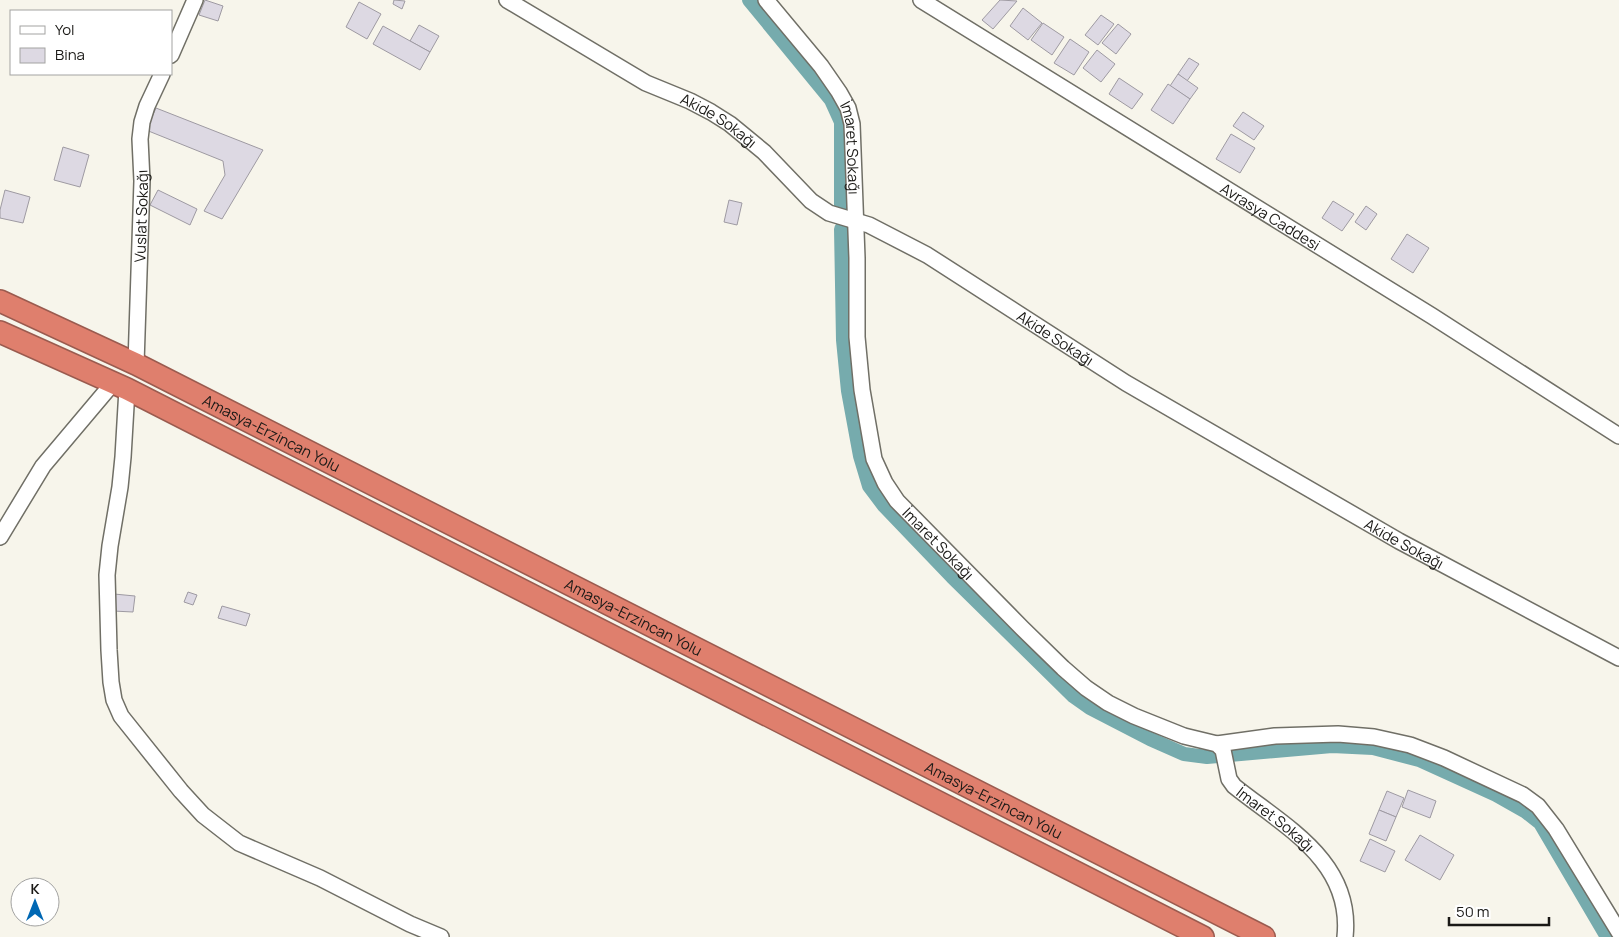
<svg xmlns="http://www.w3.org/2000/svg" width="1619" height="937" font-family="Manrope,sans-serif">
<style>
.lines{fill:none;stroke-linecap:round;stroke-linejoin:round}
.canal{stroke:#76abad;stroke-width:14}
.building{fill:#ddd9e3;stroke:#9e9aa2}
.minor-casing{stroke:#706f66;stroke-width:18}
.highway-casing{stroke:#9a5b4f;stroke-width:24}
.minor{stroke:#fff;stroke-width:15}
.highway{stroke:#df7f6d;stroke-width:21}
.labels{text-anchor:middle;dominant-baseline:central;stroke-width:4;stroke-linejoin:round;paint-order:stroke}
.street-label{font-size:15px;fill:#1a1916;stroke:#fff}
</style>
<rect width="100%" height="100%" fill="#f7f5eb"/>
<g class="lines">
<g class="canal">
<path d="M749,0L831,100L841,122V206"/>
<path d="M841,229L843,340L848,391L860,456L869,486L884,506L952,577L1073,696L1090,708L1150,739L1184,754L1207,757L1332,746L1373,748L1419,760L1496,795L1526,812L1540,823L1607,937"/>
</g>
</g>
<g class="building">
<path d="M205,0L223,6L218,21L199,15Z"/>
<path d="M394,0L405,1L402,9L393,4Z"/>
<path d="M1000,0L1017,1L993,29L982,20Z"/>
<path d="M359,2L381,14L367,39L346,27Z"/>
<path d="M1023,8L1042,23L1028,40L1010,26Z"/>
<path d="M1101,15L1114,24L1098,45L1085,35Z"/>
<path d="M1043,23L1064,37L1052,55L1031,40Z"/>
<path d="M1118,24L1131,34L1116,54L1102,43Z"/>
<path d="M419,25L439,36L430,52L410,41Z"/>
<path d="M383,26L430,52L420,70L373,44Z"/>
<path d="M1070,39L1089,52L1074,75L1054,63Z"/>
<path d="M1097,50L1115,64L1101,82L1083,68Z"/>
<path d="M1189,58L1199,64L1187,81L1178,74Z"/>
<path d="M1178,74L1198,88L1190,99L1170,86Z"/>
<path d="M1119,78L1143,94L1132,109L1109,94Z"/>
<path d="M1168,84L1190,99L1173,124L1151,110Z"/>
<path d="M156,108L263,150L222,219L204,211L225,175L223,161L146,130Z"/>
<path d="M1243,112L1264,126L1254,140L1233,126Z"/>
<path d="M1231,134L1255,148L1240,173L1216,159Z"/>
<path d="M63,147L89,155L80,187L54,180Z"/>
<path d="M5,190L30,197L23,223L0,218V210Z"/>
<path d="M158,190L197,209L190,225L150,205Z"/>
<path d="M729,200L742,203L737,225L724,222Z"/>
<path d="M1333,201L1354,214L1342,231L1322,218Z"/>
<path d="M1366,206L1377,214L1366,230L1355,222Z"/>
<path d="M1407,234L1429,248L1413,273L1391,259Z"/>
<path d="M188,592L197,595L193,605L184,602Z"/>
<path d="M114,594L135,596L133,612L113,611Z"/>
<path d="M222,606L250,614L246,626L218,618Z"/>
<path d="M1408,790L1436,801L1430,818L1402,807Z"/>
<path d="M1387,791L1404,798L1396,817L1379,810Z"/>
<path d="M1379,810L1396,817L1386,841L1369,834Z"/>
<path d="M1420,835L1454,855L1440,880L1405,860Z"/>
<path d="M1370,839L1395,851L1385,872L1360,861Z"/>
</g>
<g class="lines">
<g class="minor-casing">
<g id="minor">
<path id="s1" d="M507,0L646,83L690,101L711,112L730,124L764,152L811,201L829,213L869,225L927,255L1126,383L1399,541L1619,658"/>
<path id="s2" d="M766,0L821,66L839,92L848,108L852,124L857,258V337L862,390L874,459L885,483L897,501L1022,628L1063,668L1086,688L1108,703L1134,716L1184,736L1217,744L1223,750L1229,779L1234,786C1285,827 1353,861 1345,937"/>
<path id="s3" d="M921,0L1432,316L1619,436"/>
<path d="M171,55L195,0"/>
<path id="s4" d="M136,364L142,181L140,139L142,122L147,106L162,74"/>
<path d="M127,389L123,457L120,487L110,546L107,575L109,650L111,682L114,700L121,716L181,791L203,815L239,843L320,878L410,924L441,937"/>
<path d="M0,537L43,466L113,383"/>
<path d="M1217,744L1275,736L1338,734L1374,737L1410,745L1444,758L1523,795L1538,806L1556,829L1619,932"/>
</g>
</g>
<g class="highway-casing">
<g id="highway">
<path id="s5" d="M0,301L136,364L1264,937"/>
<path d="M0,332L127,389L1203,937"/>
</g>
</g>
<use href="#minor" class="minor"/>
<use href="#highway" class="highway"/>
</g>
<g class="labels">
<g class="street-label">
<text stroke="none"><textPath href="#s1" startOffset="244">Akide Sokağı</textPath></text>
<text stroke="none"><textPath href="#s2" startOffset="176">İmaret Sokağı</textPath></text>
<text stroke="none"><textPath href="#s4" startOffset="148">Vuslat Sokağı</textPath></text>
<text stroke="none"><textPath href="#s3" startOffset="411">Avrasya Caddesi</textPath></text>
<text stroke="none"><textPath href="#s1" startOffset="649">Akide Sokağı</textPath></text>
<text stroke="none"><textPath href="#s5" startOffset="302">Amasya-Erzincan Yolu</textPath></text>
<text stroke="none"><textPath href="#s2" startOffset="596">İmaret Sokağı</textPath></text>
<text stroke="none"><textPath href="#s1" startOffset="1054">Akide Sokağı</textPath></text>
<text stroke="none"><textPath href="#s5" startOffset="708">Amasya-Erzincan Yolu</textPath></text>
<text stroke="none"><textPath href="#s5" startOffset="1112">Amasya-Erzincan Yolu</textPath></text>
<text stroke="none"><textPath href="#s2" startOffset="1046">İmaret Sokağı</textPath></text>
</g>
</g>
<rect x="10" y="10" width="162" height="65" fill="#ffffff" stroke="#a3a3a2"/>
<rect x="20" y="26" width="25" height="8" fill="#ffffff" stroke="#a3a3a2"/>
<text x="55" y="35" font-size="15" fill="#1a1916">Yol</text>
<rect x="20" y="48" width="25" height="15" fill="#ddd9e3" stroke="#a3a3a2"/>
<text x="55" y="60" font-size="15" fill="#1a1916">Bina</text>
<g transform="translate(35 902)"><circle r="24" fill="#ffffff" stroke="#a3a3a2"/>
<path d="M0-4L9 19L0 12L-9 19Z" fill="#0068b4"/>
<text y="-8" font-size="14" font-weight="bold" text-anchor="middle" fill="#1a1916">K</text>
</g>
<path d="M1449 917v8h100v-8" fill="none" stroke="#1a1916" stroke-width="2.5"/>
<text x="1456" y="917" font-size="15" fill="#1a1916" stroke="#ffffff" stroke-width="4" paint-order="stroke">50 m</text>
</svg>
